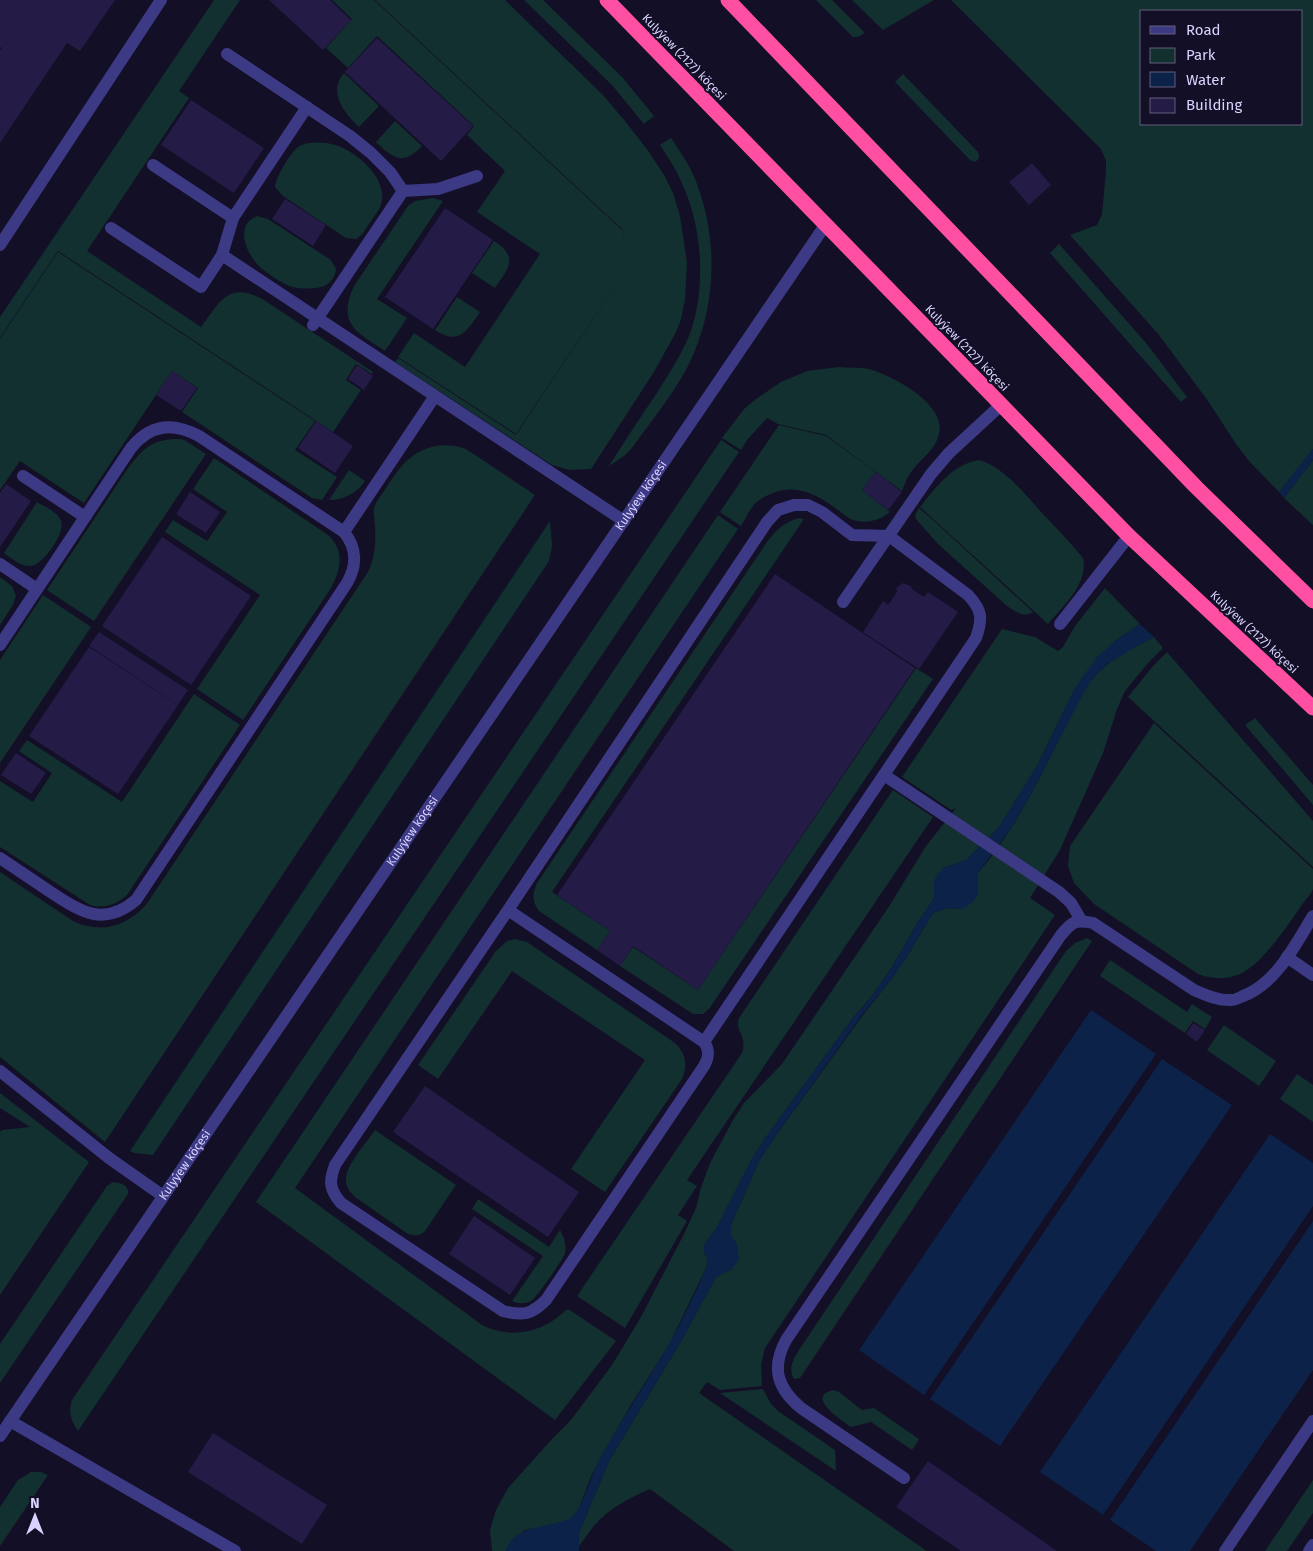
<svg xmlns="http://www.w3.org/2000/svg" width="1313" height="1551" font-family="'Fira Sans',sans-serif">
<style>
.green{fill:#12302f;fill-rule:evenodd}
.water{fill:#0c2248}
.building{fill:#241b47}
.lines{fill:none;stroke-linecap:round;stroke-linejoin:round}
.minor{stroke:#3d3a85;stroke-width:12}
.highway{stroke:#ff4fa3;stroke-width:15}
.labels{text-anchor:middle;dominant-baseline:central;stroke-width:4;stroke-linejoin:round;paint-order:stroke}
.street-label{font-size:12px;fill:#d9d4ff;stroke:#130f26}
</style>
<rect width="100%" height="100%" fill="#130f26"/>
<g class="green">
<path d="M214,0H240L179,91L189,98L87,251L201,327C220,302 228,280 264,300L373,372L372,374L356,364L346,380L361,390L333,432L58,251L0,338V317Z"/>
<path d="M332,0H374L623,231L626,251L623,230L375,0H505L602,94L625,121L649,152L664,175L673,193L680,216L687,263L685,300L681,319L676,332L654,372L591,469L570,470L552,465L395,362L398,358L516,435L629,265L516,434L398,357L414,333L465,367L540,254L477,212L505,171L467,135L474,126L377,36L348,68L326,48L352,19Z"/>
<path d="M524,0H543L622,77L654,116L644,124L612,85Z"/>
<path d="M816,0H832L865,33L858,37H853Z"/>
<path d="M852,0H934L883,30Z"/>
<path d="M951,0H1313V449L1279,492L1249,461L1236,444L1208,401L1159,335L1070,235L1097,225L1102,214L1106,171V161L1101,149ZM1142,11H1302V124H1142Z"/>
<path d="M344,73L379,106L359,127C345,114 327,92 344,73Z"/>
<path d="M903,74L978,152L979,157L978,160L974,162L970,160L895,82Z"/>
<path d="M395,121L422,146C403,166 394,159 376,142Z"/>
<path d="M671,138C681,153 691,167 697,184C719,243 716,310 688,366C673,395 651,421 632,448L624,456L609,466C624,442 639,419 655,396C667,377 680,357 689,336C706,292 703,231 684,188C678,172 669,159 660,145Z"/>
<path d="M308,143C318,142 327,142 335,145C356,151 386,177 382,201C381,208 375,215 371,221C366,228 363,235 356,239L346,238L283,196L275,187C276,177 289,155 297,148C301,145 304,144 308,143Z"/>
<path d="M433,198L443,201L377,299L407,318L385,351C356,332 337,324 354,286L408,206L415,201Z"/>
<path d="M257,216L268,219L331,260L336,269C335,280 327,287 316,288C306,289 294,289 285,284C277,280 267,273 260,267C246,254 234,225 257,216Z"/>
<path d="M494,241C519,257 509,268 495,288L472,273Z"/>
<path d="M1059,244L1146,343L1187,397L1181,402L1050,253Z"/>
<path d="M58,252L315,421L295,450L337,477L322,500L312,498L182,412L198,388L172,371L84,503L20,461L0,490V339Z"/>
<path d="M457,297L480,312C467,331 459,346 435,330Z"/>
<path d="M839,367C848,368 860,367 869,369C893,376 947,404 939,434C935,451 921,458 912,471C907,477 905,484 902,491L826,435L778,424L767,418L747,440L741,450L722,438L744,409L756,399L781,382L807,371Z"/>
<path d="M779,425L826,436L876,472L862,490L890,512C877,522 865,524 850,519C827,502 803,481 773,493C765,496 758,500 753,506C748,512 745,520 741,526L720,512Z"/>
<path d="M181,439L186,441L206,454L94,621L47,590L128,468C145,446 153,439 181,439Z"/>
<path d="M721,440L739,452L78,1431C71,1421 68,1412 72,1400Z"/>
<path d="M442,445L456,446L466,449L535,495L105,1142L0,1057V872L73,921C101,934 125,927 146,905L368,572C375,557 376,543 375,527C375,521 373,514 374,508C376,501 382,494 386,488C401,465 412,449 442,445Z"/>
<path d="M214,458L328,535C345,551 341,569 331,588L243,720L197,689L260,595L165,532L173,520L207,541L227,512L193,489Z"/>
<path d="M978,460C1004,466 1026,496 1043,514C1057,529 1071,543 1083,558C1089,583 1063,606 1048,624L920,507C936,487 952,465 978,460Z"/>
<path d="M1313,460V525L1284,498Z"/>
<path d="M349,470L365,481C358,493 343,500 329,500Z"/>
<path d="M37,502C45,507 58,512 61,521C66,532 43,565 31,566C21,567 11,558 4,553Z"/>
<path d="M919,508L932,519L1033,612C1023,618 1016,612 1007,606L938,544L916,519L915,515Z"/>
<path d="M718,515L738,529L295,1188L482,1325C503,1336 528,1335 549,1323C556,1319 562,1313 568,1309L616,1341L555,1420L256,1202Z"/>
<path d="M799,518L804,519L552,892L610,931L597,950L539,911C532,902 532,894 537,883L767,542C776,530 784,522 799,518Z"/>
<path d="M550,521L552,546L549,561L153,1155L134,1153L130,1151Z"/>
<path d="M0,577L12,586L16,596L13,605L0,625Z"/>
<path d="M1105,588L1140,624L1115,641L1074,690L1037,766L999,827L966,860L944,868L934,881V898L930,905L919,920L892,967L872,996L852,1019L766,1137L752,1159L717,1227L704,1246V1251L708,1261L706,1268L670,1343L629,1408L600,1459L592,1474L578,1511L571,1519L551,1525L525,1530L507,1547L506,1551H492L490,1530L496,1510L508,1488L552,1439L571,1420L612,1365L641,1317L684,1234L696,1208L701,1188L710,1163L733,1120L744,1103L782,1064L888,908L926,846L956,808L951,810L902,777L1002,629L1035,637L1058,651L1063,647L1075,626Z"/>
<path d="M43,595L91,627L0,763V660Z"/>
<path d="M1154,637L1163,648L1148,663L1125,691L1117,709L1103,753L1060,850L1030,898L1055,915L765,1348L761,1364L762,1386L720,1390L707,1382L699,1393L927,1551H734L650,1489C629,1498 608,1509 593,1527C588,1533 584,1540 579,1546V1533L609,1461L680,1343L716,1277L732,1269L737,1245L731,1236V1225L759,1161L777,1134L863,1015L893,977L906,958L933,913L947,908L963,909L977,881L978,873C1014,832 1038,781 1062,733C1072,715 1080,692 1094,677C1110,659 1133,648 1154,637Z"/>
<path d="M1167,652L1313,821V867L1128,697L1153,666Z"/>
<path d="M916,668L933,679L709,1009L703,1014H693L620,966L633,947L698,990Z"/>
<path d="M194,694L240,725L127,895C115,905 105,909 90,905L0,847V781L33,802L52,773L19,751L27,740L122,802Z"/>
<path d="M1255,718L1313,785V805L1245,725Z"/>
<path d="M1154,723L1313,869C1313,875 1313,883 1313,889C1312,893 1307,898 1304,902C1290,922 1262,965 1240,974C1226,980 1211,979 1198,974L1094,904L1074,883L1068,866L1070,846Z"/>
<path d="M893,790L933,817L687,1180L697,1186L678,1215L687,1221L625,1328L577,1296L742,1053C748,1036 734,1031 739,1018Z"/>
<path d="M1087,938L1092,941L800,1378L794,1379C788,1368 793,1360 799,1350L1066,951L1075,943Z"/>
<path d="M515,939L527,942L675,1043C686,1054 688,1065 682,1079L605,1192L571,1169L645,1060L512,971L438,1079L418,1065L496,951L507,941Z"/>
<path d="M1110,960L1187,1012L1192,1004L1212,1017L1205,1029L1193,1021L1185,1033L1100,976Z"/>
<path d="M1224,1025L1276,1061L1259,1086L1207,1050Z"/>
<path d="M1297,1074L1313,1085V1122L1280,1099Z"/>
<path d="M0,1093L89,1162L0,1295V1132L2,1130L30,1127L0,1108Z"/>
<path d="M375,1130L456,1185L425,1231C420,1236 415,1236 408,1234L355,1197C350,1192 346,1187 346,1180C345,1166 367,1142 375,1130Z"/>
<path d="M113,1182C120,1183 125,1184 128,1190V1194L0,1383V1344L107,1186Z"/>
<path d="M478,1199L549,1247L560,1230C564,1237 567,1245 565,1253C563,1260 537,1297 531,1301C525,1304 518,1304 512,1301L543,1256L472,1209Z"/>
<path d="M763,1389L771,1404L778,1411L835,1450L836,1471L720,1393Z"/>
<path d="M833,1390L839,1392L862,1410L874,1408L919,1439L912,1450L871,1422L851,1427C842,1420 805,1397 833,1390Z"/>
<path d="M31,1472H41L48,1475L0,1546V1507L18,1480Z"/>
<path d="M1313,1480V1513L1287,1551H1265Z"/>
</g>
<g class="water">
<path d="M1313,449V460L1284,498L1279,492Z"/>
<path d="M1140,624L1154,637L1130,650L1106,665L1093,678L1083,694L1032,792L1012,827L978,873V895L974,901L963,909L947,908L933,913L906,958L893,977L862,1015L777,1134L759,1161L731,1225V1236L737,1245L739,1259L732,1269L716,1277L680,1343L609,1461L579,1533V1551H506C507,1546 508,1545 511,1541C524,1526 545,1527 563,1521C567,1520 570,1519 573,1516C584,1505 591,1474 600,1458C622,1419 647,1382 669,1344C683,1319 695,1294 706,1268L708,1261L704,1251V1246L717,1227L752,1159L766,1137L852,1019L872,996L892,967L919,920L930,905L934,898V881L937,875L944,868L966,860L999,827L1037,766L1074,690L1084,675L1097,657L1115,641Z"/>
<path d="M1091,1010L1156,1054L924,1395L859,1350Z"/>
<path d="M1162,1059L1232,1105L1000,1446L930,1399Z"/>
<path d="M1270,1134L1313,1163V1206L1103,1515L1040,1472Z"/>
<path d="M1313,1221V1370L1190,1551H1156L1110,1520Z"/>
</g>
<g class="building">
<path d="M0,0H115L80,51L67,43L0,143V50L2,48L0,47Z"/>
<path d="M269,0H330L351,20L323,50Z"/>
<path d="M377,38L473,126L441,161L345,72Z"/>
<path d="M191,100L264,148L234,193L161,145Z"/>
<path d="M1032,163L1051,185L1029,205L1009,182Z"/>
<path d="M285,199L326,225L313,246L272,219Z"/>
<path d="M445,208L493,240L433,329L385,297Z"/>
<path d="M357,365L373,376L364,390L348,379Z"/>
<path d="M172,371L197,388L181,411L156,395Z"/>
<path d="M316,421L353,446L335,473L298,448Z"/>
<path d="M876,472L902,492L888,510L862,490Z"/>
<path d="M6,484L31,501L0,547V493Z"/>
<path d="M190,492L220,512L206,533L176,514Z"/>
<path d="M162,537L251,596L191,685L102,626Z"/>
<path d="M775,574L915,668L698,990L633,946L620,966L597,950L610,931L557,895Z"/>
<path d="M903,583L911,586L912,589L924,597L928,592L958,612L919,669L863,632L883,601L888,605L897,592L896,588Z"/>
<path d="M99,632L188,690L178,705L89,646Z"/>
<path d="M89,647L178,705L118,794L29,736Z"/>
<path d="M16,753L46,773L31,794L1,775Z"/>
<path d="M1193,1023L1205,1030L1197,1042L1186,1034Z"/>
<path d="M425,1086L579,1192L548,1237L393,1132Z"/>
<path d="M474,1216L535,1258L510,1295L449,1254Z"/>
<path d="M213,1433L327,1505L302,1544L188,1472Z"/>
<path d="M928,1461L1057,1551H961L896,1507Z"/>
</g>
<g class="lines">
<g class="minor">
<path d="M227,54L350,136L371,153L390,172L403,191"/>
<path d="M153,165L233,218"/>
<path d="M111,228L201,287L222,255L233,218L307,107"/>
<path d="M0,245L161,0"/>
<path d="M222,255L624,521"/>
<path d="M313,325L403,191L438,189L477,176"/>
<path d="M23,476L85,517"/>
<path d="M344,532L435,396"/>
<path d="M0,564L37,589"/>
<path d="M843,602L931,474L949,453L1001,405"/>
<path d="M1060,624L1129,536"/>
<path d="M0,645L131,448C150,424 173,422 199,436L344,532C357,548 357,566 347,583L136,900C103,928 80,911 49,891C33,880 16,869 0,858"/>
<path d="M884,775L1059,892L1071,903L1081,920"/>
<path d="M508,910L704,1042C710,1050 709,1057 704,1066L546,1300C531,1315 523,1316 503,1311L341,1203C329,1189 329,1181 335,1165L508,910L767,522L778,510L794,505H808L822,512L852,535L889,536L968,595C982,610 983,618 976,638L704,1042"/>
<path d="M1287,957L1313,975"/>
<path d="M0,1071L109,1158L163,1196"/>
<path d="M10,1421L235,1551"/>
<path id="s1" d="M0,1436L826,224"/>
<path d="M904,1478L801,1408C777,1388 771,1368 786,1340L1061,935C1072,922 1075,919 1093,923L1194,990C1206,995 1219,1001 1232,1000C1235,1000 1239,998 1243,996C1276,984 1295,945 1313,916"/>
<path d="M1225,1551L1313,1421"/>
<path d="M1309,1551L1313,1545"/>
</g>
<g class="highway">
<path d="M607,0L1129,536L1313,708"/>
<path d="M728,0L1196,487L1313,601"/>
</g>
</g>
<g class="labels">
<g class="street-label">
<text transform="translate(684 57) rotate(46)">Kulyýew (2127) köçesi</text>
<text transform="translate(967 348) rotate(46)">Kulyýew (2127) köçesi</text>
<text stroke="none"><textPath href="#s1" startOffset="1138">Kulyýew köçesi</textPath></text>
<text transform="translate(1254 632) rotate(43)">Kulyýew (2127) köçesi</text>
<text stroke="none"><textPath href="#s1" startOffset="732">Kulyýew köçesi</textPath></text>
<text stroke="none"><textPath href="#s1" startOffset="328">Kulyýew köçesi</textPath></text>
</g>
</g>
<rect x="1140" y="10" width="162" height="115" fill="#130f26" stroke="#625e7d"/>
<rect x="1150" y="26" width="25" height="8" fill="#3d3a85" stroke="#625e7d"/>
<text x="1186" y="35" font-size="15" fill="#d9d4ff">Road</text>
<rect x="1150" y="48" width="25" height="15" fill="#12302f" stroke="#625e7d"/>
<text x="1186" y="60" font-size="15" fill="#d9d4ff">Park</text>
<rect x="1150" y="72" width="25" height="15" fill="#0c2248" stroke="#625e7d"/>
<text x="1186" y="85" font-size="15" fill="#d9d4ff">Water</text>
<rect x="1150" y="98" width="25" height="15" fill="#241b47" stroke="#625e7d"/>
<text x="1186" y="110" font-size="15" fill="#d9d4ff">Building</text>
<g transform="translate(35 1516)" stroke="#130f26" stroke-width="4" paint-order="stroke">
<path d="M0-4L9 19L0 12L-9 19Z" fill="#d9d4ff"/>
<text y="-8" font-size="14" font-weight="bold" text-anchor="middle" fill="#d9d4ff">N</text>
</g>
</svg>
